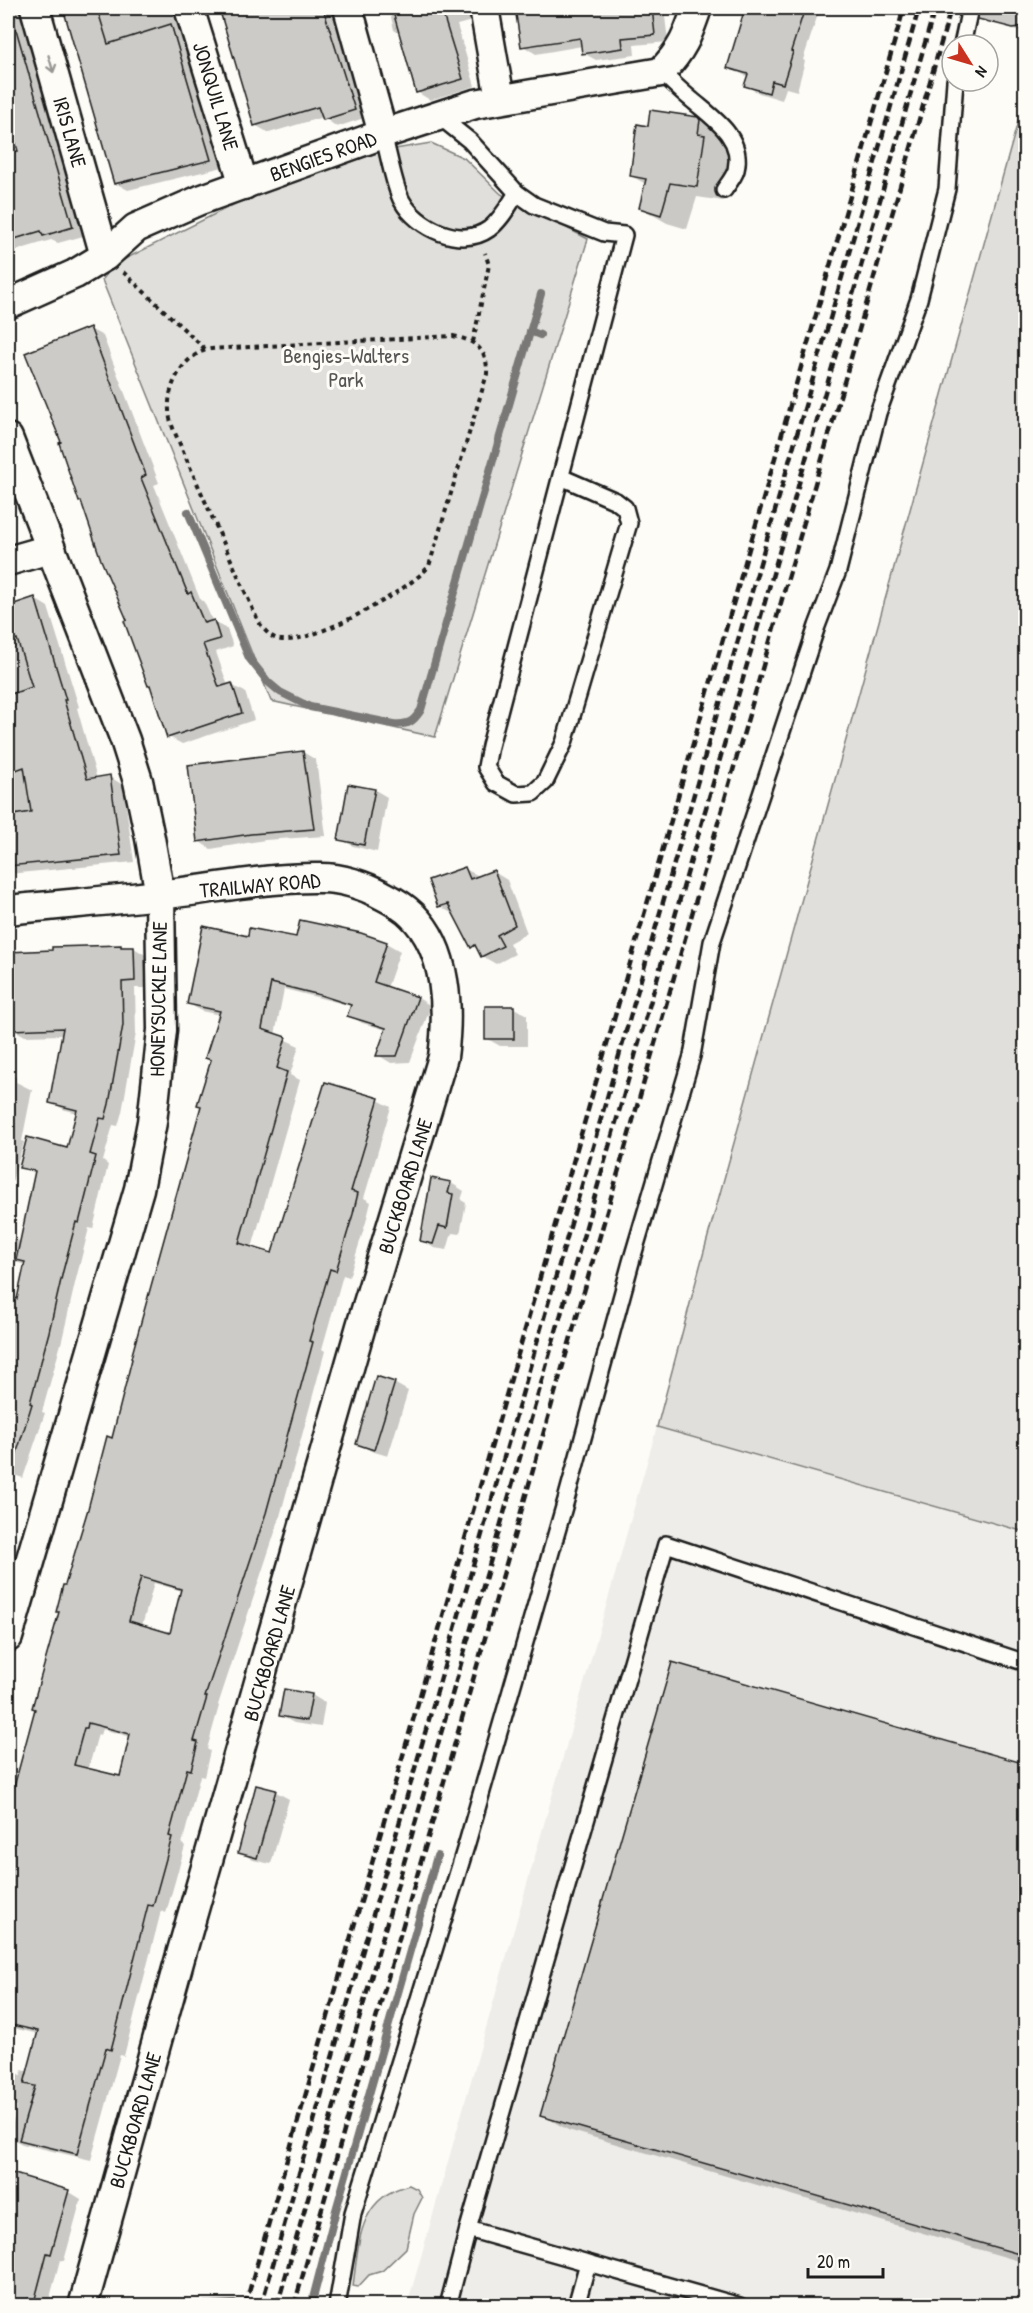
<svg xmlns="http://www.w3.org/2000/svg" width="1033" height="2313" font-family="'Patrick Hand',sans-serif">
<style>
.built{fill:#eeede9}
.green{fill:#e0dfdb;stroke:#7e7e7c;stroke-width:1.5}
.shadow{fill:#0003;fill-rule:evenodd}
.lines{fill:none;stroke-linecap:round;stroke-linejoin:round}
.stream{stroke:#797876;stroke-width:8}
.building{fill:#cccbc8;stroke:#1c1c1c;stroke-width:1.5;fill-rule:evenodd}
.lane-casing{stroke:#1c1c1c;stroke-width:20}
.street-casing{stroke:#1c1c1c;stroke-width:33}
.path{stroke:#1c1c1c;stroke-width:4;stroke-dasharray:4.5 4.5;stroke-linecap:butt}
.lane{stroke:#fdfcf7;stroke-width:15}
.street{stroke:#fdfcf7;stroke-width:28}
.rail{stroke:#1c1c1c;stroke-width:4.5;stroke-dasharray:9 4.5;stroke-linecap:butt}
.oneway{stroke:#989794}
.labels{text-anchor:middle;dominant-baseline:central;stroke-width:6;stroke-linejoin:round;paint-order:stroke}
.street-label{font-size:21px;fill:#1c1c1c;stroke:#fdfcf7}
.park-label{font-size:21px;fill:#575655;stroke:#fdfcf7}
</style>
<rect width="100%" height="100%" fill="#fdfcf7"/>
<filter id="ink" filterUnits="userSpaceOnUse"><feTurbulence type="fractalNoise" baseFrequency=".0167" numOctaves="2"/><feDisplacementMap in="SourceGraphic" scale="12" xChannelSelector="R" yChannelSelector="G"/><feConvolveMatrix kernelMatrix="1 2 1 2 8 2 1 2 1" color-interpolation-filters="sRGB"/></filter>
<g filter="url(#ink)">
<path class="built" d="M657,1427L1025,1532V2305L407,2306Z"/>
<g class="green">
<path d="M1025,96L1026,1532H1025L657,1427L707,1240Z"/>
<path d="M431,143L464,158L501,194L588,239L435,737L271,701L102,280L115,264L255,194L383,151Z"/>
<path d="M409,2185L417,2189L422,2198L414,2214L406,2248L382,2271L369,2275L358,2287L353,2286C359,2242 358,2198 409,2185Z"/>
</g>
<g class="shadow">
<path d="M8,8H21L87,235L58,243L51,240L8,253V218L37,211L8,113Z"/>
<path d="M65,8H176L223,167L128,190L115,183Z"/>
<path d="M221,8H334L367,117L337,127L323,117L269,133L255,125Z"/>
<path d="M389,8H469L472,21L457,25L475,86L430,100L417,92L402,35L394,30Z"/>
<path d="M516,8H664L668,42L634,45L635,55L596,60L583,53L582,46L536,54L523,46Z"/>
<path d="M746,8H820L803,60L805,61L797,91L786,88L782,100L759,93L746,86L748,77L729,68Z"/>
<path d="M993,8H1012L1026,11V30L1020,31L989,21Z"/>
<path d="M697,119L726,136L724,148L731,151L723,201L697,197L687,229L667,223L641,208L646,184L631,176Z"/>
<path d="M90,329L103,336L159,483L154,485L200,599L204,602L213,622L227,629L233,646L216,652L228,686L231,685L245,692L254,720L182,744L169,737L152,687L149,685L129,621L84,503L80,501L63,443Z"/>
<path d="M8,485L13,502L8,504Z"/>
<path d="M8,518L11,529L8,530Z"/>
<path d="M35,599L48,607L79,707L77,708L97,779L110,777L123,785L134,862L8,874V795H14L8,775V607Z"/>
<path d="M303,752L316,760L326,836L265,840L211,849L198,841Z"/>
<path d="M375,790L387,797L377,852L353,846L340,839Z"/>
<path d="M465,869L479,876L494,872L507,880L527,933L509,943L515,954L496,964L482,956L479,950L473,946L455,913L453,914L439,906Z"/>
<path d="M249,938L386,943L400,951L387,988L418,998L431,1006L410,1062L391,1063L378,1055L387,1030L362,1023L349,1015L352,1007L348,1005L284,989L275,1035L299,1046L290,1075L300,1080L252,1248L273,1254L378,1100L391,1107L364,1198L371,1202L366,1222L349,1277L343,1275L322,1349L325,1351L279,1520L218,1705L219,1706L207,1749L210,1751L204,1777L200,1776L182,1844L185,1846L166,1913L161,1911L124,2056L120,2055L91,2160L22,2144L9,2137L17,2107L11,2104L8,2113V2071L21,2075L22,2070L29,2072L39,2034L8,2027V1787L15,1789L113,1440L203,1107L220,1015L201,1011L188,1003ZM154,1583L182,1591L171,1634L142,1626ZM102,1729L131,1737L121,1778L88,1770L98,1734L100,1735Z"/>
<path d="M120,946L134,948L147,956L148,988H135L136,1033L122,1112L118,1126L113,1125L103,1161L108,1165L93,1229L89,1228L76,1279L62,1340L42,1412L45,1413L23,1478L8,1473V1298L18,1300L26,1265L8,1260V1237L21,1242L68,1150L78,1113L65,1110L51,1102L63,1035L25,1036L18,1032L8,1033V958Z"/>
<path d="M514,1008L527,1015V1046H500L486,1038Z"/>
<path d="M8,1072L16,1077V1082L32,1090L22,1141L24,1142L8,1195Z"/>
<path d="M432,1179L451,1183L464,1191L461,1200L466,1203L460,1234L452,1233L447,1250L434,1248L421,1240Z"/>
<path d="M394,1383L408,1391L388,1456L371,1451L358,1443Z"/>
<path d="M286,1691L312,1695L325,1703L321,1727L294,1723L281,1716Z"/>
<path d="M1026,1766V2263L568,2130L542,2115Z"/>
<path d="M276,1792L289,1799L271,1864L253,1860L240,1852Z"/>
<path d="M8,2174L68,2191L81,2199L64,2261L60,2260L48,2305L8,2304Z"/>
</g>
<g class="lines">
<g class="stream">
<path d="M530,331L540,335"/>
<path d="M188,512L249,658L268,682L280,692L310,707L394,724C409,725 413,722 421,710L541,294"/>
<path d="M191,2306L234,2304"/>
<path d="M311,2306L336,2210L437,1856"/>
</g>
</g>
<g class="building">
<path d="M63,8H97L108,44L171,24L211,160L114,184Z"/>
<path d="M219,8H323L355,110L323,120L318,107L254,126Z"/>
<path d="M421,8H441L463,79L416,93L394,15Z"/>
<path d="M515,8H652L655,35L622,38L623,48L582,54L580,38L521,47Z"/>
<path d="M745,8H805L791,51L793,52L783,84L772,81L769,93L744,86L748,74L727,68Z"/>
<path d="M979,8H1026V26L1013,28L978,19Z"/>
<path d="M13,19L73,227L43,236L41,231L8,241V152L18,151L8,117V20Z"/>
<path d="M650,110L698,117L700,120L698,134L705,135L697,187L670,183L661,215L639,208L646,179L630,176L637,124L648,126Z"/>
<path d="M90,327L146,475L141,478L188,594L191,592L204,623L214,620L220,639L203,644L219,687L232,683L242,713L167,738L150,685L148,686L124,621L127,620L101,560L81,501L79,502L59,443L61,442L25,353Z"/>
<path d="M35,597L66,700H64L87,779L110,775L121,855L8,866V816L31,812L24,767L8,773V695L32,687L17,639L8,642V606Z"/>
<path d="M303,751L314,829L251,834L197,842L188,765Z"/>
<path d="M348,784L375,789L364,845L338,840Z"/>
<path d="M465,867L470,879L494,870L515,925L497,935L503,946L481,957L475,945L471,948L448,904L438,907L428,880Z"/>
<path d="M300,920L361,933L387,942L374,982L418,997L397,1056H376L386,1028L347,1016L351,1005L320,995L271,983L262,1029L286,1037L277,1068L287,1072L239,1243L272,1253L325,1082L379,1098L351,1191L358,1193L353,1214L336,1271L330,1269L309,1341L313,1342L266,1513L205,1697H207L194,1741L198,1742L191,1770L187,1769L169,1836L172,1837L153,1906L148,1905L111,2050L106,2048L77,2154L19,2140L35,2086L24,2084L38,2031L8,2024V1786L14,1787L35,1709L32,1708L59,1612H56L63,1585H65L88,1509L107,1436L112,1438L132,1359L131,1358L201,1106L197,1105L211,1060L205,1058L220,1011L187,1004L203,926L248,936L249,928L296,937ZM141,1577L181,1589L170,1633L129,1621ZM88,1723L130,1734L120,1776L74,1765L84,1728H87Z"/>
<path d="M121,945V947H134L135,981L122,982L123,1025L109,1104L105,1119L100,1118L90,1154L96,1156L79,1223L76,1222L63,1271L49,1332L30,1403L32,1404L12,1468H8V1296L17,1299L25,1262L16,1260L35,1171L19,1168L27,1137L67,1148L77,1110L49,1103L63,1028L11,1030L10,1020H8V952L52,950V947Z"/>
<rect x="485" y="1006" width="29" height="33"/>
<path d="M431,1178L451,1182L448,1193L453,1194L447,1228L439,1226L433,1244L420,1241Z"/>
<path d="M376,1376L395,1382L374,1450L356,1444Z"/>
<path d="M672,1662L1026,1764V2256L540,2116Z"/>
<path d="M284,1689L312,1694L307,1721L279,1716Z"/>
<path d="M256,1785L276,1790L257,1858L238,1853Z"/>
<path d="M8,2172L69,2190L51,2254L47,2253L35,2299L29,2298L28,2306H8Z"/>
</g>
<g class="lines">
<g class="lane-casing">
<g id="lane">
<path d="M962,45L970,8"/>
<path d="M661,72C671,81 681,91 692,100C713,118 744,138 736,170C734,177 728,184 724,190"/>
<path d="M440,117L470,141L517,193L534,205L604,233L624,235L490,746L486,767L496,783L516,794L533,793L545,782L564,743L629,523L625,508L616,501L561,477"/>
<path d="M383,134C388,151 394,187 402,201C417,228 461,249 489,229C501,220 509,205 517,193"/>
<path d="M468,2229L666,1544L1026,1663"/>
<path d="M337,2306L353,2213L467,1843L566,1500L631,1262L692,1056L712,942L817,626L838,571L878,413L919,299L947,189L955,81"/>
<path d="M448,2306L468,2229L588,2263"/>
<path d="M576,2306L588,2263L740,2306"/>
</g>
</g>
<g class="street-casing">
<g id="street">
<path d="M35,8L105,256"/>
<path d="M189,8L244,185"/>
<path d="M348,8L383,134"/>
<path d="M484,8L500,99"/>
<path d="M8,304L75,274L105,256L136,228L200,200L383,134L475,104L661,72C683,49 687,37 697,8"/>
<path d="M8,438L125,740L138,781L150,838L160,895L162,1030L152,1122L139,1189L8,1637"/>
<path d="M8,561L50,549"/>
<path d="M8,910C63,904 120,900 175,893C223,887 272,877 321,878C341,878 364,885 382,895C392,900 404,907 412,915C448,950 449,1011 443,1057L361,1326L182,1951L83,2306"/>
</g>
</g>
<g class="path">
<path d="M123,272L205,349"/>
<path d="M453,336C476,340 488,351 487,374L429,566C409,591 314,643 282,640C271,639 264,630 258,621L175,433C172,426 169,418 169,410C167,384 185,353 211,349Z"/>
<path d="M473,342L489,265L485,253"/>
</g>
<use href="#lane" class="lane"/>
<use href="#street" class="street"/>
<g class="rail">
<path d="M245,2306L904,8"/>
<path d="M261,2306L919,8"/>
<path d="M277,2306L935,8"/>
<path d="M294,2306L951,8"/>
</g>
</g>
<defs><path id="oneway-shaft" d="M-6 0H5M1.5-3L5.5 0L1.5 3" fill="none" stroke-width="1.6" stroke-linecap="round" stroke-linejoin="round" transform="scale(1.5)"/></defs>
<use class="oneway" href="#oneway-shaft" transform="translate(51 64) rotate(74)"/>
</g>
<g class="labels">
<g class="street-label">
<text transform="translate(216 96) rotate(73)">JONQUIL LANE</text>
<text transform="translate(70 132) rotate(74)">IRIS LANE</text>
<text transform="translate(323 156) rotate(-20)">BENGIES ROAD</text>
<text transform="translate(260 885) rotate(-5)">TRAILWAY ROAD</text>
<text transform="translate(158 999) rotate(-89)">HONEYSUCKLE LANE</text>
<text transform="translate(405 1186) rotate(-73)">BUCKBOARD LANE</text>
<text transform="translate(269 1653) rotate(-74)">BUCKBOARD LANE</text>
<text transform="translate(135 2120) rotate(-74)">BUCKBOARD LANE</text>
</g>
<g class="park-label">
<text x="346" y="355">Bengies-Walters<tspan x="346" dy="24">Park</tspan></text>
</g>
</g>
<rect width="1033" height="2313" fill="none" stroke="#fdfcf7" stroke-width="30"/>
<rect x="15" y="15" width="1003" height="2283" fill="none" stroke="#1c1c1c" stroke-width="2" filter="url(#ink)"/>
<g transform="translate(970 63) rotate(127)"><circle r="28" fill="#fdfcf7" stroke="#a3a29f" stroke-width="1.5"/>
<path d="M0-4.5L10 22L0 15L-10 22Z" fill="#c8321e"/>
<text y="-9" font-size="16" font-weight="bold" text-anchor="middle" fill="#1c1c1c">N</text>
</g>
<path d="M808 2268v9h75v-9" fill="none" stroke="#1c1c1c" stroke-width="3"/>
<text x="817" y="2268" font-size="18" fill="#1c1c1c" stroke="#fdfcf7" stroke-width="4.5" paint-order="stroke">20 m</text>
</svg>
